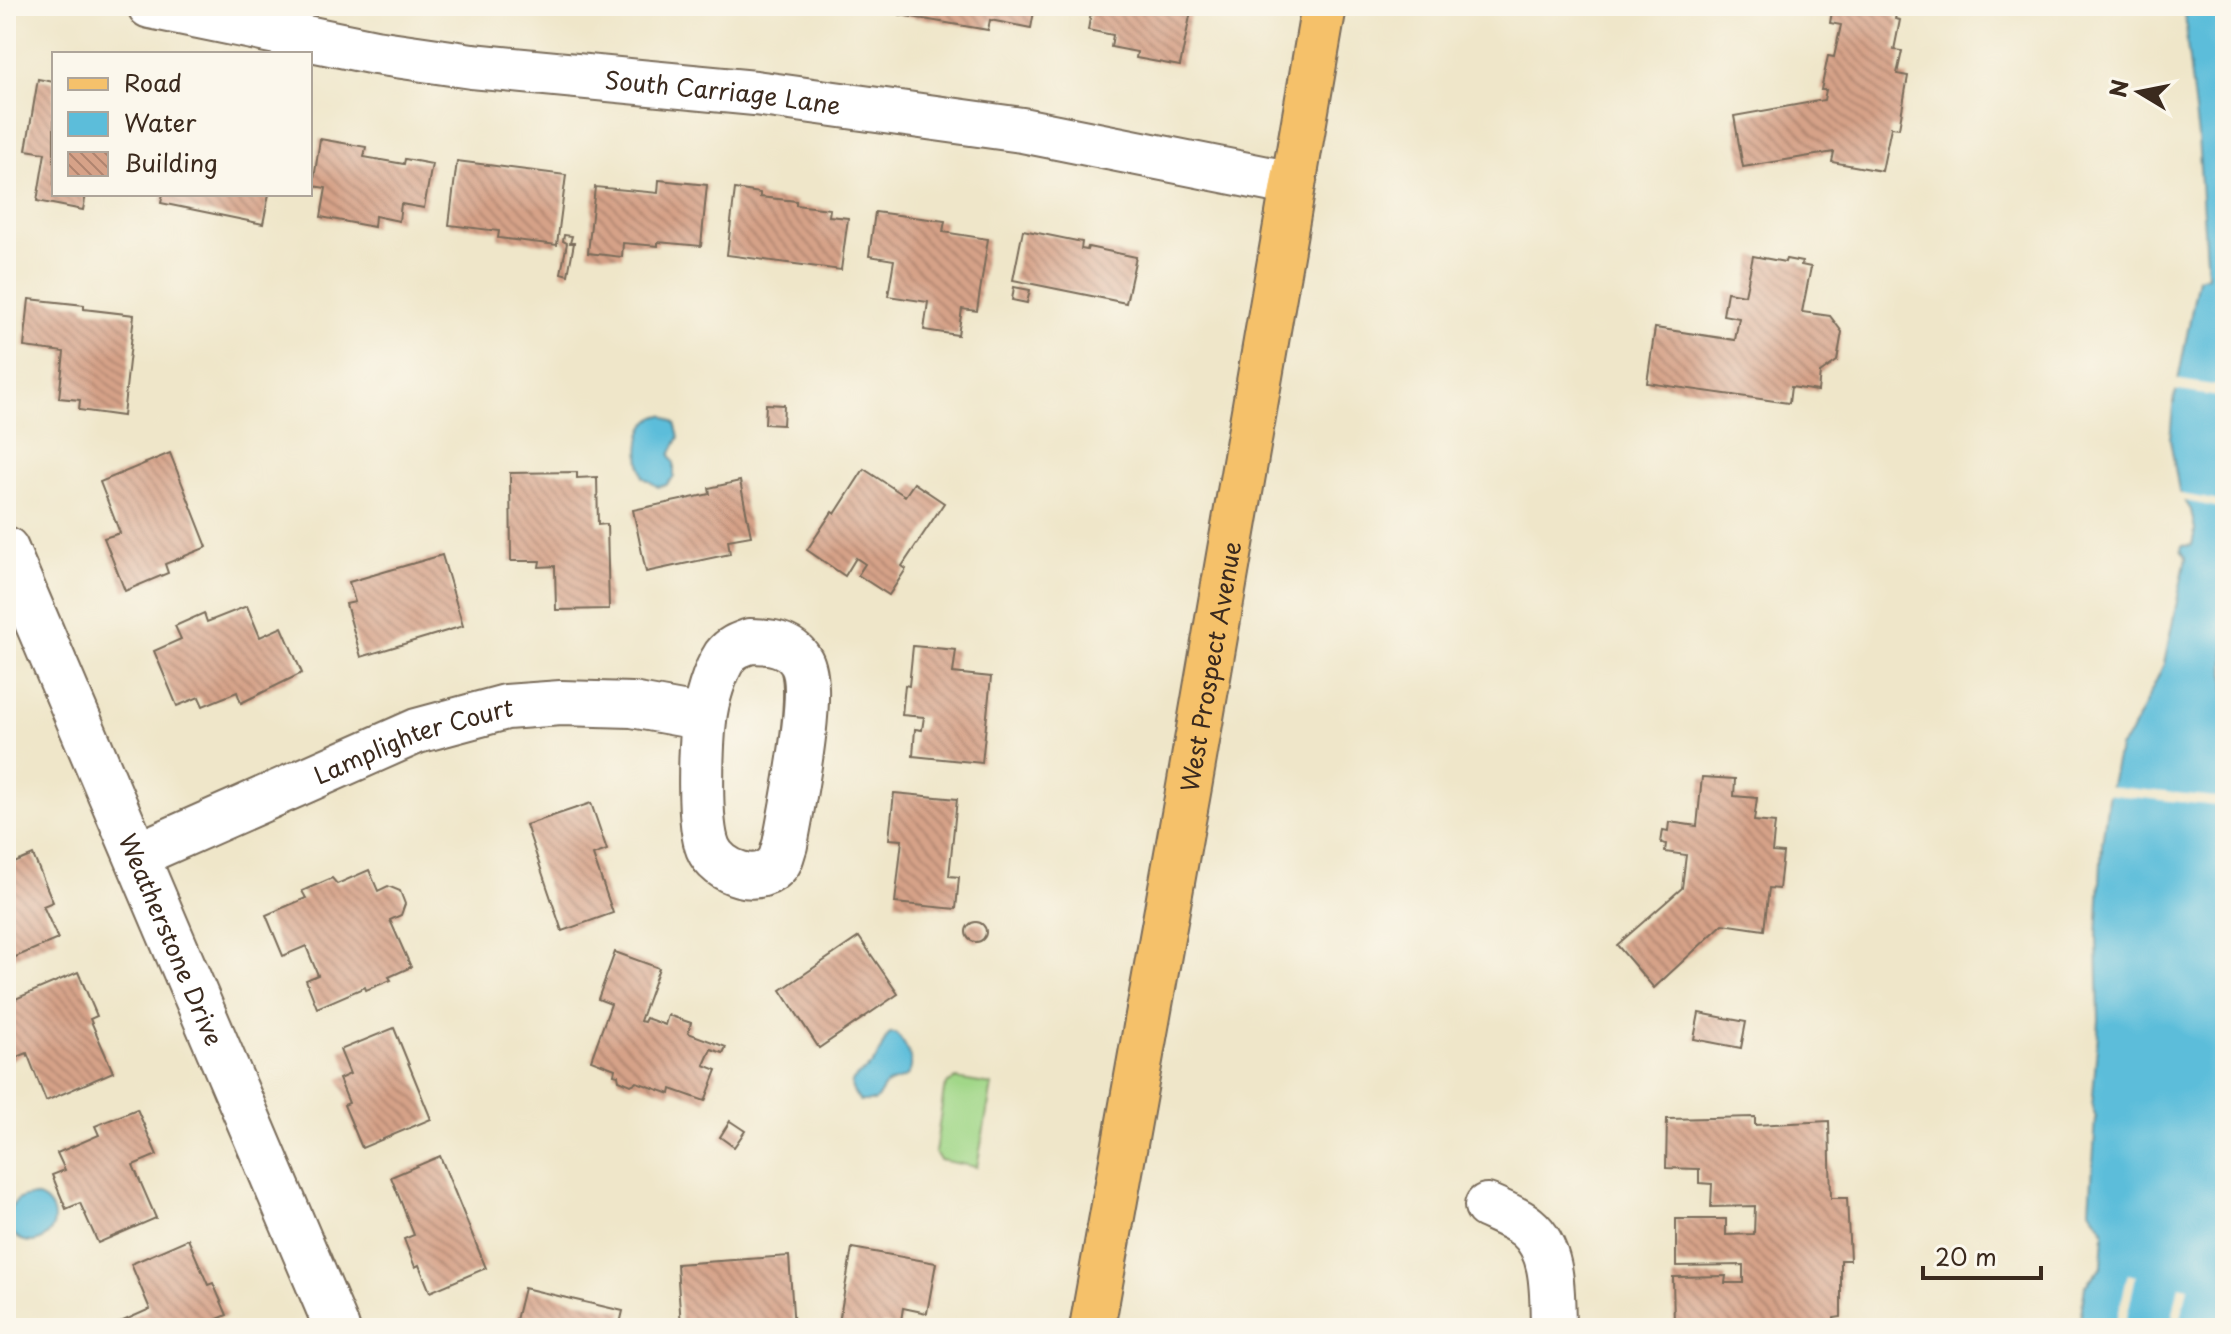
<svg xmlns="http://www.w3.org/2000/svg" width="2231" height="1334" font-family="'Playpen Sans',sans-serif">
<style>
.pitch{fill:#a1d788;stroke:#6e8053;stroke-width:2}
.water{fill:#5cbdda;stroke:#4c747c;stroke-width:2}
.pier{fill:#efe6c9}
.building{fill:url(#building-back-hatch)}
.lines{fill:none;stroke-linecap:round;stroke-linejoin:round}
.minor-casing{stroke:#7a6c5a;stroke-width:48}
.major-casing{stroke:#7a6c5a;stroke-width:48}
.minor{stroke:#fff;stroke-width:44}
.major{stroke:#f5c16b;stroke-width:44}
.labels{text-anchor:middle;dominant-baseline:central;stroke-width:6;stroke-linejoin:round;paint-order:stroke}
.street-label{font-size:24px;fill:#3b2a1e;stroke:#fbf7ec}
</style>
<defs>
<pattern id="building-back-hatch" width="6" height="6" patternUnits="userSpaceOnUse" patternTransform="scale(2)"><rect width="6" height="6" fill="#d6a288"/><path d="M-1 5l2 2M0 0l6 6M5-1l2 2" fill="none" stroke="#af846f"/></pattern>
</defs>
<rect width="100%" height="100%" fill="#fbf7ec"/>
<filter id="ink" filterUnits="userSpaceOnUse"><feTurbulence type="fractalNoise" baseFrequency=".0125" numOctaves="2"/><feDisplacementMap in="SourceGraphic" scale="16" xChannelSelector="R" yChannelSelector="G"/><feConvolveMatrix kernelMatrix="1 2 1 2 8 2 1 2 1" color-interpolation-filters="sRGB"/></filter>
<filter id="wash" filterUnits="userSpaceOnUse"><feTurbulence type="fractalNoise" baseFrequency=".006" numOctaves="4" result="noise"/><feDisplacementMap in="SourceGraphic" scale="32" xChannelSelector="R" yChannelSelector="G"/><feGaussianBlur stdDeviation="1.8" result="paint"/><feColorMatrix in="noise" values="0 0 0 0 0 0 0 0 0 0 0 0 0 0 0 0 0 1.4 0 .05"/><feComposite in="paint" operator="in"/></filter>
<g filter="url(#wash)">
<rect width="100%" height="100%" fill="#efe6c9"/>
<path class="pitch" d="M956,1079L992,1085L977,1167L940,1160L935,1153L944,1090L948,1083Z"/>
<g class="water">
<path d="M2185,6H2225V1328H2079L2085,1286L2102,1266L2104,1231L2090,1209L2096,1118L2092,1107L2099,1020L2097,937L2102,844L2108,798L2119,748L2130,735L2164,664L2186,558L2181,550L2182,546L2192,545L2195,530L2191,510L2179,491L2170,439L2173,407L2198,278L2207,275L2198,137L2187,44Z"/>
<path d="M663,415L675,423L679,437L670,455L674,463V477L666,485L658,487L643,477C637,456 635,419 663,415Z"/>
<path d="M890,1033H895C905,1042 920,1068 904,1078C898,1081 890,1081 886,1085C881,1090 880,1096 875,1101H860C838,1077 864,1076 874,1062C881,1053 882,1042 890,1033Z"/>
<circle cx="31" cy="1219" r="23"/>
</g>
<g class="pier">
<path d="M2174,379L2225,387V398L2172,390Z"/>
<path d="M2176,493L2225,502V509L2180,500Z"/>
<path d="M2107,786L2225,798V807L2105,794Z"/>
<path d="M2128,1274L2136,1276L2125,1326L2133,1328H2075L2079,1317L2116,1324Z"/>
<path d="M2179,1285L2188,1287L2179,1328H2170Z"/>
</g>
<g id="blocks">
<g class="building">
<path d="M902,6H1035L1031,28L990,20L988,30L900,15Z"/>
<path d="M1092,6H1192L1180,66L1136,58L1137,52L1111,47L1113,35L1088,30Z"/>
<path d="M1833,6H1898L1895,19L1900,20L1894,50L1902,51L1897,74L1908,76L1899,128L1891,127L1882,171L1832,162L1834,152L1743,167L1734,116L1824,100L1826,90H1821L1828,56L1834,57L1841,25L1830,23Z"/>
<path d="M38,79L54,82V194H86L83,210L37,201L45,153L26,150Z"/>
<path d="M320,139L366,147L364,157L404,164L405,159L432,164L424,208L401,204L399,221L375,216L374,227L321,217L326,188L313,186Z"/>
<path d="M457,161L566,175L557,245L498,238L499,231L449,225Z"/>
<path d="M659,180L707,185L701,246L658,242V246L623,243L622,257L588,253L595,187L658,193Z"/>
<path d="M735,189L760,193V197L796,201V205L830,209L829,216L848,218L841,270L727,255Z"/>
<path d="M163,194H269L263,224L161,203Z"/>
<path d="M875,212L945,221L943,232L988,239L977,311L962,309L958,335L924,330L928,302L888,296L894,260L869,256Z"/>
<path d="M1023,230L1082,242L1081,249L1087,250L1088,247L1136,257L1126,303L1013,280Z"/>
<path d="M564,235L572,236L570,243H574L568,275L561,273L567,243L563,241Z"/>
<path d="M1753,256L1785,262L1786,259L1802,262L1801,265L1811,267L1802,312L1830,316L1842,332L1837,361L1820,373L1818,391L1791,387L1789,403L1647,383L1655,328L1735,340L1739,318L1723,315L1727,292L1745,295Z"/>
<path d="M1014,287L1030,290L1027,303L1012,300Z"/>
<path d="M29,299L84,305V309L134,315L123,416L79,410L80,400L59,398L64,352L24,347Z"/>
<path d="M766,404L784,405L783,425L765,424Z"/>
<path d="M170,453L207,547L165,564L168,573L125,591L104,538L120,533L100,482Z"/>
<path d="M864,469L905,496L914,483L944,503L902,566L906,569L889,595L858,575L865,564L856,558L845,576L807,550L832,512L835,514Z"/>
<path d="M577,472V478L597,477L598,525L607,524L609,609L556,610L555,566L539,567L540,561H511L510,473Z"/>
<path d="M740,481L751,536L728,540L730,554L646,572L633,510L710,494L709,488Z"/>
<path d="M442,555L463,626L361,657L346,604L355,602L349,582Z"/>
<path d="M247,606L260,637L282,627L302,673L241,703L237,692L203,706L199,697L177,706L154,651L181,639L175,626L204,613L207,622Z"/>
<path d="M913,646L956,650L953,673L991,677L982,763L913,756L915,729L922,730L924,717L902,715L905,685L909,686Z"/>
<path d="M1702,777L1735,779L1734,796L1757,798L1754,821L1775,823L1772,852L1783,853L1779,889L1769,888L1764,930L1723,924L1654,988L1617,945L1682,888L1686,855L1665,852L1666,844L1661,843L1663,830L1668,831L1669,822L1697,826Z"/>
<path d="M894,793L957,799L949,876L959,877L956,909L895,903L902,840L889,839Z"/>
<path d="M591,803L607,850L593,855L613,913L562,931L526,825Z"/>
<path d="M6,850L12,864L33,855L53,902L43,906L58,939L6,961Z"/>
<path d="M369,870L378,891L388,886L400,891L405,904L401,915L390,920L411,967L389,977L391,980L366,990L365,987L317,1008L306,980L318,975L306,946L283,956L266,915L306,898L302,891L332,878L337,884Z"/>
<circle cx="976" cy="932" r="10"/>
<path d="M859,937L898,994L819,1048L781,990Z"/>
<path d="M615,952L659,968L640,1021L644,1022L646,1018L665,1025L668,1015L691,1023L688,1033L726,1047L723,1053L711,1049L704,1065L717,1070L705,1101L671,1089L670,1094L637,1082L631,1085L619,1080L618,1075L614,1074L615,1069L591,1060L611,1004L598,999Z"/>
<path d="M78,972L97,1016L90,1019L113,1072L46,1101L27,1053L8,1061L6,1025L13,1022L6,1003Z"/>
<path d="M1699,1013L1746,1022L1741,1048L1694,1039Z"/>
<path d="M394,1028L431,1119L362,1148L344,1105L349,1103L339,1079L350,1074L340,1050Z"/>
<path d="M137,1109L157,1155L133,1165L156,1218L98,1243L80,1203L66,1209L52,1175L65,1170L57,1153L99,1135L95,1126Z"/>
<path d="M1755,1117V1125L1829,1121L1831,1198H1847L1850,1260H1841V1317L1834,1318V1328H1680V1325H1674L1673,1277L1726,1276L1725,1283H1743V1265L1676,1266V1219H1726V1235L1754,1234L1755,1206L1711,1207L1712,1184L1699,1183V1169L1666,1168L1667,1119Z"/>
<path d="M730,1121L745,1131L734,1147L720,1137Z"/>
<path d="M440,1156L486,1268L430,1292L419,1265L415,1267L404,1239L414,1235L391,1177Z"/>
<path d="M188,1239L208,1285L213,1283L227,1315L213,1321L216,1328H116L114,1325L150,1309L131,1264Z"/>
<path d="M852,1248L936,1263L927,1313L903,1308L900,1327L882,1324L881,1328H838Z"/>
<path d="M789,1256L794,1328H741V1323L681,1327L677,1264Z"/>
<path d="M524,1288L623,1311L619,1328H514Z"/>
</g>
</g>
</g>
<g filter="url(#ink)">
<use href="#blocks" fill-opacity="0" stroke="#7a6c5a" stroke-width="2"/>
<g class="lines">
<g class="minor-casing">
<g id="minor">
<path id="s1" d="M150,6L375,52L472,66L755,93L1022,130L1293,184"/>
<path id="s2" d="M6,549L337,1328"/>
<path d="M750,641C769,641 789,643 800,660C818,685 791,810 785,845C783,850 782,857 779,862C761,888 718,873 708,848C698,823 701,748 704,720C706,701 714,673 725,656C732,647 739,645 750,641Z"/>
<path id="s3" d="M137,855L417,731L506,707L561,703L632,705L704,718"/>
<path d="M1487,1206C1500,1212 1516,1218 1527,1227C1555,1250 1552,1295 1553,1328"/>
</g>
</g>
<g class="major-casing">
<g id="major">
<path id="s4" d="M1092,1328L1189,787L1324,6"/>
</g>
</g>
<use href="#minor" class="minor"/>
<use href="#major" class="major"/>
</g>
</g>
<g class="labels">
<g class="street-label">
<text stroke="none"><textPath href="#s1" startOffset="580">South Carriage Lane</textPath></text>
<text stroke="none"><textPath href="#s4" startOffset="672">West Prospect Avenue</textPath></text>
<text stroke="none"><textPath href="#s3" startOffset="300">Lamplighter Court</textPath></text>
<text stroke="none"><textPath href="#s2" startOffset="424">Weatherstone Drive</textPath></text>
</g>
</g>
<rect width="2231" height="1334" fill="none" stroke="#fbf7ec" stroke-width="32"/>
<rect x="52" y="52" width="260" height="144" fill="#fbf7ec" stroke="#aea59a" stroke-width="2"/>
<rect x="68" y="78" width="40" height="12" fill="#f5c16b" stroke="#aea59a" stroke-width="2"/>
<text x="124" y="92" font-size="24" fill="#3b2a1e">Road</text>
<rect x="68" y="112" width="40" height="24" fill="#5cbdda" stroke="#aea59a" stroke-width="2"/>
<text x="124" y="132" font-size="24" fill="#3b2a1e">Water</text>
<rect x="68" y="152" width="40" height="24" fill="url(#building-back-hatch)" stroke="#aea59a" stroke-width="2"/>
<text x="124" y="172" font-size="24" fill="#3b2a1e">Building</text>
<g transform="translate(2139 92) rotate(280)" stroke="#fbf7ec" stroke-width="6" paint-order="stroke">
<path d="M0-6L14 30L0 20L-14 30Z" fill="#3b2a1e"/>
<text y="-12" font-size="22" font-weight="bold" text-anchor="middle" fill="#3b2a1e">N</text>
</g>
<path d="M1923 1266v12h118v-12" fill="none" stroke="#3b2a1e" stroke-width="4"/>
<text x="1935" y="1266" font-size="24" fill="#3b2a1e" stroke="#fbf7ec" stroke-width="6" paint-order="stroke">20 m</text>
</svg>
